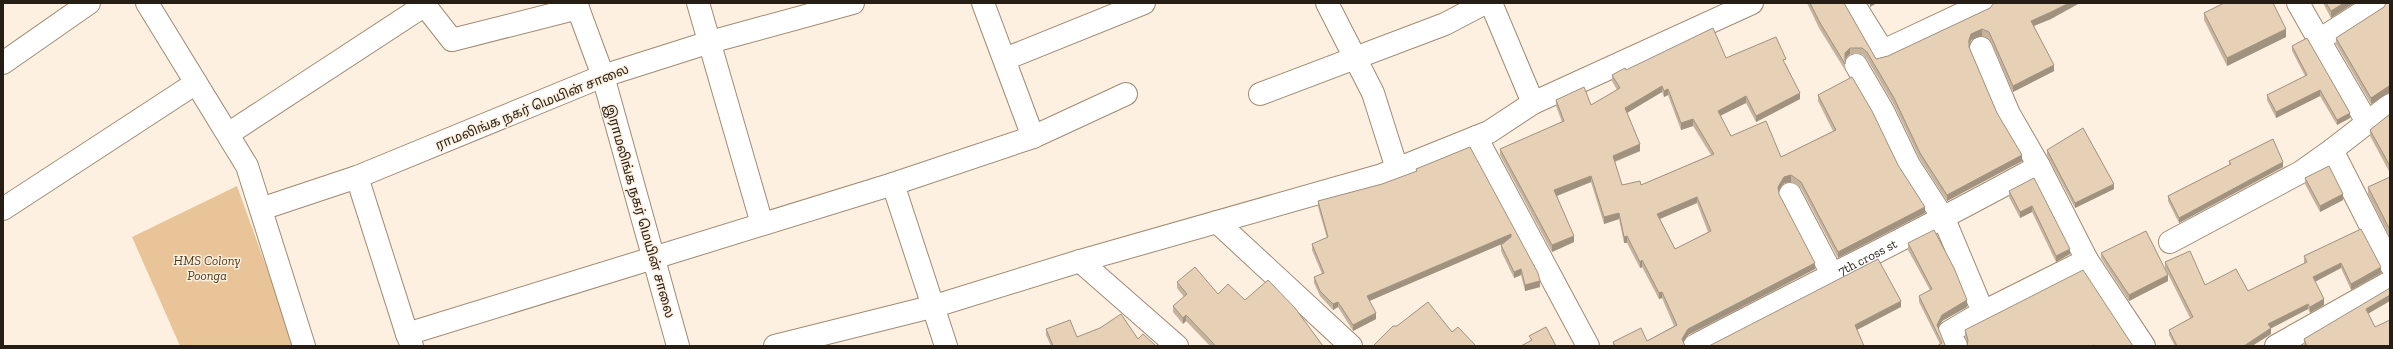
<svg xmlns="http://www.w3.org/2000/svg" width="2393" height="349" font-family="'Zilla Slab','Noto Sans Tamil',serif">
<style>
.green{fill:#e9c498}
.lines{fill:none;stroke-linecap:round;stroke-linejoin:round}
.minor-casing{stroke:#a08b73;stroke-width:24}
.minor{stroke:#fff;stroke-width:22}
.wall{fill:#c6b39d;fill-rule:evenodd}
.shaded-wall{fill:#a1927f}
.building{fill:#e6d0b6;stroke:#a1927f;fill-rule:evenodd}
.labels{text-anchor:middle;dominant-baseline:central;stroke-width:3;stroke-linejoin:round;paint-order:stroke}
.street-label{font-size:13px;fill:#261e14;stroke:#fdf0e0}
.park-label{font-size:13px;font-style:italic;fill:#4e381b;stroke:#fdf0e0}
</style>
<rect width="100%" height="100%" fill="#fdf0e0"/>
<path class="green" d="M237,186L295,346H180L132,237Z"/>
<g class="lines">
<g class="minor-casing">
<g id="minor">
<path d="M147,3L247,166L304,346"/>
<path d="M423,3L452,40L578,8"/>
<path d="M576,3L603,76L678,346"/>
<path d="M698,3L762,224"/>
<path d="M1327,3L1373,93L1397,169"/>
<path d="M1491,3L1533,103"/>
<path d="M1853,3L1883,51L1985,3"/>
<path d="M2298,3L2319,40"/>
<path d="M1981,48L2009,114L2039,166L2087,260L2144,346"/>
<path d="M1005,59L1144,3"/>
<path d="M3,63L89,3"/>
<path d="M1856,65L1883,111L1909,165L1944,219L1983,312"/>
<path d="M1260,94L1445,24L1485,3"/>
<path d="M2390,105L2332,150L2390,264"/>
<path d="M2367,122L2319,40L2377,3"/>
<path d="M228,134L425,5"/>
<path d="M1033,137L1126,94"/>
<path d="M1476,137L1588,346"/>
<path d="M357,177L407,334"/>
<path d="M1790,194L1832,274"/>
<path d="M3,209L196,83"/>
<path d="M261,209L357,177L603,76L710,42L853,3"/>
<path d="M1217,222L1351,346"/>
<path d="M2170,242L2301,172L2332,150"/>
<path d="M1080,261L1177,346"/>
<path d="M412,346L407,334L893,184"/>
<path d="M775,346L935,306L1080,261L1382,175L1489,132L1533,103L1752,3"/>
<path d="M946,346L893,184L1033,137L983,3"/>
<path id="s1" d="M1694,346C1809,285 1926,229 2039,166"/>
<path d="M1956,346L1949,332L1983,312L2087,260"/>
<path d="M2276,346L2390,282"/>
</g>
</g>
<use href="#minor" class="minor"/>
</g>
<g class="wall">
<path d="M1807,3H1844L1876,59L1888,56L1990,8L2051,19L2034,26L2054,71L2013,92L1989,38L1982,36L1971,40L1969,45V47L1997,113L2022,161L1947,201L1920,159L1894,105L1867,59L1862,54H1850L1845,59V70L1819,28Z"/>
<path d="M2323,3H2354L2331,18Z"/>
<path d="M2390,3V93H2389L2371,104L2336,44V38Z"/>
<path d="M2204,13L2286,37L2227,66L2204,20Z"/>
<path d="M2292,46L2350,118L2337,125L2320,96L2276,118L2267,100V95L2305,76L2292,51Z"/>
<path d="M1726,58L1786,64L1800,99L1756,122L1746,103L1720,115L1731,136L1781,157L1833,131L1818,101V95L1898,165L1925,213L1838,258L1801,188L1791,182L1784,183L1779,192V194L1815,269L1688,335L1683,342L1685,346H1613V342L1647,341L1674,326L1662,298L1659,299L1642,267L1640,268L1627,243H1624L1619,219L1604,224L1591,182L1557,196L1574,242L1552,252L1500,155V149L1562,122L1556,106V100L1591,105L1617,90L1612,81V75L1626,70ZM1662,92L1664,97L1668,95L1681,130L1693,126L1711,155L1641,185H1622L1615,162L1640,151L1627,113ZM1697,203L1708,232L1675,249L1660,219Z"/>
<path d="M2390,114V173L2370,136V130Z"/>
<path d="M1470,147L1540,287L1525,291L1521,275L1514,278L1501,251V245L1504,243L1369,301L1376,319L1353,331L1338,307L1333,310L1320,296L1314,283V277L1322,274L1312,250V244L1327,238L1318,207V201L1382,184L1416,172V169Z"/>
<path d="M2047,150L2114,189L2075,208L2047,155Z"/>
<path d="M2229,161L2283,167L2179,223L2168,201V196L2229,165Z"/>
<path d="M2390,177V237L2368,194V187Z"/>
<path d="M2034,178L2070,254L2056,262L2032,212L2020,218L2009,197V191Z"/>
<path d="M2305,178L2343,200L2320,212L2305,184Z"/>
<path d="M2361,229L2381,273L2351,290L2341,268L2315,281L2324,305L2310,313L2308,309L2271,328V334L2252,346H2175L2169,335V330L2190,318L2165,268V262L2205,285L2248,291L2304,263V256Z"/>
<path d="M1908,243L1967,307L1942,321L1938,329L1945,345L1940,344L1919,302V296L1930,290L1908,250Z"/>
<path d="M2101,253L2168,281L2129,301L2101,258Z"/>
<path d="M1177,282L1218,294L1245,300L1323,346H1210L1186,321L1183,324L1173,312V306L1184,297L1177,288Z"/>
<path d="M2368,314L2375,327L2390,346H2304V339Z"/>
<path d="M1046,329L1077,337L1138,339L1156,346H1051L1046,335Z"/>
<path d="M1965,330L2133,346H1967V343L1965,337Z"/>
</g>
<g class="shaded-wall">
<path d="M1870,3H1877L1870,7Z"/>
<path d="M2069,3H2080L2051,19L2031,27V21Z"/>
<path d="M2344,3H2354L2331,18V11Z"/>
<path d="M1982,29V36L1971,40L1969,46V40L1971,34Z"/>
<path d="M2286,29V37L2227,66V58Z"/>
<path d="M1850,48V54L1845,59V53Z"/>
<path d="M2054,65V71L2013,92V86Z"/>
<path d="M1662,86V92L1625,114V108Z"/>
<path d="M2389,86V93L2371,104V98Z"/>
<path d="M1668,89V95L1664,97V91Z"/>
<path d="M2320,90V96L2276,118V112Z"/>
<path d="M1800,93V99L1756,122V116Z"/>
<path d="M1746,96V103L1718,117V111Z"/>
<path d="M2350,113V118L2337,125V120Z"/>
<path d="M1693,119V126L1681,130V123Z"/>
<path d="M1640,144V151L1613,162V156Z"/>
<path d="M2022,155V161L1947,201V195Z"/>
<path d="M2283,162V167L2179,223V218Z"/>
<path d="M1791,175V182L1784,183L1778,193V187L1784,177Z"/>
<path d="M1591,176V182L1554,197V190Z"/>
<path d="M2114,184V189L2075,208V203Z"/>
<path d="M2343,194V200L2320,212V206Z"/>
<path d="M1697,197V203L1657,220V214Z"/>
<path d="M2032,206V212L2020,218V212Z"/>
<path d="M1925,207V213L1838,258V252Z"/>
<path d="M1619,213V219L1604,224V217Z"/>
<path d="M1511,234V240L1367,302V296Z"/>
<path d="M1574,236V242L1552,252V245Z"/>
<path d="M1627,236V243H1624V237Z"/>
<path d="M2070,249V254L2056,262V256Z"/>
<path d="M1642,260V267L1640,268V262Z"/>
<path d="M1815,263V269L1688,335L1682,345V339L1688,329Z"/>
<path d="M2341,263V268L2313,283V277Z"/>
<path d="M2381,267V273L2351,290V284Z"/>
<path d="M1521,269V275L1514,278V272Z"/>
<path d="M2168,275V281L2129,301V295Z"/>
<path d="M1540,281V287L1525,291V285Z"/>
<path d="M1662,292V298L1659,299V293Z"/>
<path d="M2390,295V301L2366,315V309Z"/>
<path d="M2324,299V305L2310,313V307Z"/>
<path d="M1967,300V307L1942,321L1937,331V325L1942,315Z"/>
<path d="M1901,301V307L1855,331V325Z"/>
<path d="M1338,302V307L1333,310V304Z"/>
<path d="M2308,304V309L2268,330V324Z"/>
<path d="M1376,313V319L1353,331V325Z"/>
<path d="M1186,315V321L1183,324V318Z"/>
<path d="M2271,328V334L2252,346H2244Z"/>
</g>
<g class="building">
<path d="M1810,3H1844L1876,59L1888,56L1990,8L1994,3H2069L2051,12L2031,21L2054,65L2013,86L1989,32L1982,29L1971,34L1969,40V47L1997,113L2022,155L1947,195L1920,153L1894,98L1867,52L1862,48H1850L1845,53V64L1819,21Z"/>
<path d="M2224,3H2273L2286,29L2227,58L2204,13Z"/>
<path d="M2326,3H2344L2331,11Z"/>
<path d="M2386,3H2390V87L2389,86L2371,98L2336,38L2384,7Z"/>
<path d="M1713,28L1726,58L1776,37L1786,59L1783,60L1800,93L1756,116L1746,96L1718,111L1731,136L1766,121L1781,157L1836,130L1818,95L1852,77L1872,111L1898,165L1925,207L1838,252L1801,182L1791,175L1784,177L1778,187L1779,194L1815,263L1688,329L1682,339L1685,346H1615L1613,342L1641,328L1647,341L1677,325L1662,292L1659,293L1642,260L1640,262L1627,236L1624,237L1619,213L1604,217L1591,176L1554,190L1574,236L1552,245L1500,149L1564,121L1556,100L1584,87L1591,105L1620,88L1612,75L1625,68L1626,70ZM1662,86L1664,91L1668,89L1681,123L1693,119L1714,154L1641,185L1640,181L1622,185L1613,156L1640,144L1625,108ZM1697,197L1711,231L1675,249L1657,214Z"/>
<path d="M2307,38L2350,113L2337,120L2320,90L2276,112L2267,95L2307,75L2292,46Z"/>
<path d="M2390,114V166L2370,130Z"/>
<path d="M2083,128L2114,184L2075,203L2047,150Z"/>
<path d="M2273,139L2283,162L2179,218L2168,196L2231,164L2229,161Z"/>
<path d="M1470,147L1538,273L1540,281L1525,285L1521,269L1514,272L1501,245L1511,237V234L1367,296L1376,313L1353,325L1338,302L1333,304L1320,291L1314,277L1324,273L1312,244L1328,237L1318,201L1382,184L1417,171L1416,169Z"/>
<path d="M2329,166L2343,194L2320,206L2305,178Z"/>
<path d="M2390,177V230L2368,187Z"/>
<path d="M2034,178L2070,249L2056,256L2032,206L2020,212L2009,191Z"/>
<path d="M2361,229L2381,267L2351,284L2341,263L2313,277L2324,299L2310,307L2308,304L2268,324L2271,328L2244,346H2177L2169,330L2193,317L2165,262L2190,251L2205,285L2236,269L2248,291L2307,262L2304,256Z"/>
<path d="M1934,230L1954,268L1967,300L1942,315L1937,325L1945,345L1946,346H1937L1942,343L1919,296L1932,289L1908,243Z"/>
<path d="M2146,231L2168,275L2129,295L2101,253Z"/>
<path d="M1878,259L1901,301L1855,325L1864,346H1709Z"/>
<path d="M1195,267L1218,294L1228,284L1245,300L1268,280L1295,308L1323,346H1215L1213,343L1186,315L1183,318L1173,306L1187,294L1177,282Z"/>
<path d="M2083,270L2133,346H2094V345L2091,346H1967L1968,340L1965,330Z"/>
<path d="M2390,288V295L2366,309L2375,327L2390,320V346H2307L2304,339Z"/>
<path d="M1428,302L1452,332L1458,327L1476,346H1373L1393,326H1397Z"/>
<path d="M1121,314L1138,339L1143,334L1156,346H1053L1046,329L1070,320L1077,337L1100,328Z"/>
<path d="M1546,327L1556,346H1521L1532,340L1529,336Z"/>
</g>
<g class="labels">
<g class="street-label">
<text transform="translate(532 107) rotate(-22)">ராமலிங்க நகர் மெயின் சாலை</text>
<text transform="translate(640 211) rotate(74)">இராமலிங்க நகர் மெயின் சாலை</text>
<text stroke="none"><textPath href="#s1" startOffset="195">7th cross st</textPath></text>
</g>
<g class="park-label">
<text x="207" y="260">HMS Colony<tspan x="207" dy="15">Poonga</tspan></text>
</g>
</g>
<rect width="2393" height="349" fill="none" stroke="#261e14" stroke-width="8"/>
</svg>
